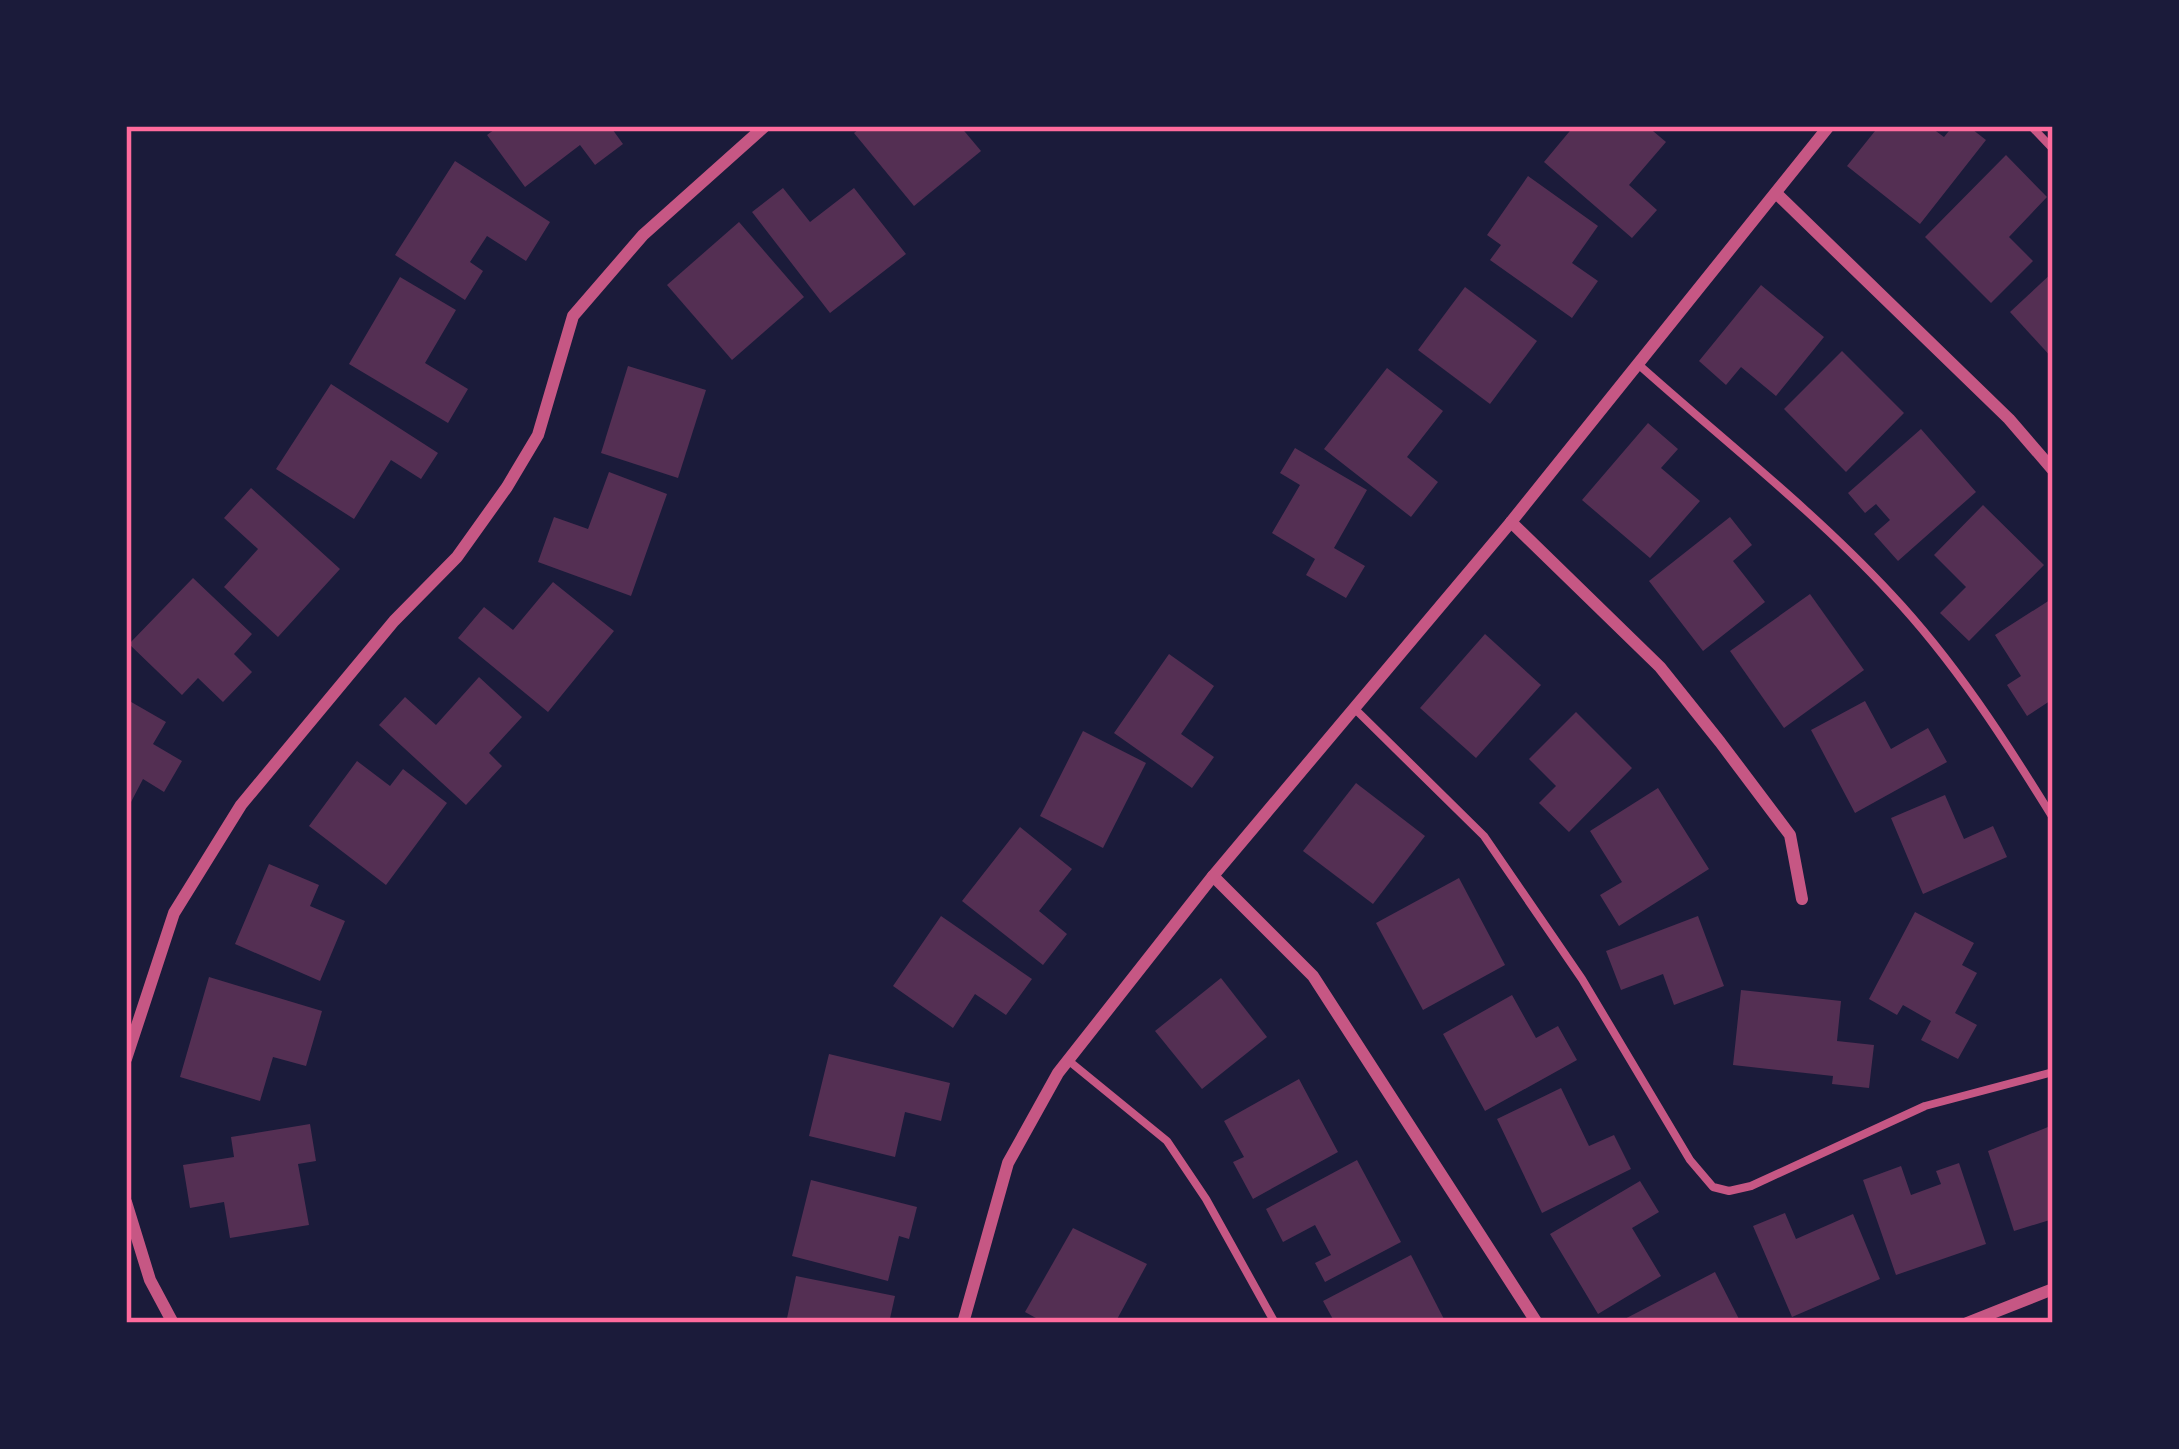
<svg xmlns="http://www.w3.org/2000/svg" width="2179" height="1449" font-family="'Nunito Sans',sans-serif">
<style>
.building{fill:#542f53}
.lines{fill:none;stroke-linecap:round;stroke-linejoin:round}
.service{stroke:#c65784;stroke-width:8}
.minor{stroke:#c65784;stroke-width:12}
.neatline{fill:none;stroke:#ff6b9d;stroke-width:4.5}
</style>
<rect width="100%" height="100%" fill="#1b1b3a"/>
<g class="building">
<path d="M499,126H610L623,144L595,165L580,145L525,187L487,135Z"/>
<path d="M863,126H960L981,151L914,206L854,133Z"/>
<path d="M1574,126L1588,131L1592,126H1647L1666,142L1629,185L1657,210L1632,238L1544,162Z"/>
<path d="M1879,126H1929L1944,137L1953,126H1968L1986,140L1920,224L1847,166Z"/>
<path d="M2006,155L2047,197L2009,237L2033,261L1991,303L1925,237Z"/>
<path d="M455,161L550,222L526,261L487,236L470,262L483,271L465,300L395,255Z"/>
<path d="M1528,176L1598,226L1572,263L1598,281L1572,318L1490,260L1501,245L1487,235Z"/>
<path d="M783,188L810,222L854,188L906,254L830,313L752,212Z"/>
<path d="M739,222L804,297L732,360L667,285Z"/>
<path d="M2053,272V359L2010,312Z"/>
<path d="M400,277L456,310L425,363L468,389L448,423L349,364Z"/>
<path d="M1761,285L1824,337L1776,396L1741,367L1726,385L1699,361Z"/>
<path d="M1465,287L1537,341L1490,404L1418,350Z"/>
<path d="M1842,351L1904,413L1846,472L1784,409Z"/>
<path d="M628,366L706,390L678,478L601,453Z"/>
<path d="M1387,368L1443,411L1407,457L1438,482L1411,517L1324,449Z"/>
<path d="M331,384L438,453L421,479L391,460L354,519L276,469Z"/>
<path d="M1648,423L1678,449L1661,468L1700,501L1650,558L1582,500Z"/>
<path d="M1921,429L1976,492L1898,561L1874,534L1890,520L1876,504L1865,513L1848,493Z"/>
<path d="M1295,448L1367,490L1334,548L1365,566L1346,598L1306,575L1315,559L1272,533L1300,485L1280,473Z"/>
<path d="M609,472L667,494L631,596L538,562L554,517L588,529Z"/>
<path d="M251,488L340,569L278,637L224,587L258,549L224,518Z"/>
<path d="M1983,505L2044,565L1969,641L1940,613L1966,587L1934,555Z"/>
<path d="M1730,517L1752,545L1733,561L1765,602L1703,651L1649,581Z"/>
<path d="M193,578L252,634L234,654L252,672L223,702L198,678L182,695L129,644Z"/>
<path d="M553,582L614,631L548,712L458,638L484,607L513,630Z"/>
<path d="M1810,594L1864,670L1784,728L1730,651Z"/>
<path d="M2053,598V699L2027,716L2007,685L2021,676L1995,635Z"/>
<path d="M1485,634L1541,685L1476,758L1420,708Z"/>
<path d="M1169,654L1214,686L1181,734L1214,757L1192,788L1114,733Z"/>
<path d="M479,677L522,717L489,753L502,766L466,805L379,725L405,697L436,725Z"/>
<path d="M126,699L166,722L153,744L182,761L164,792L143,779L130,804L126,802Z"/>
<path d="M1865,701L1891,749L1928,728L1947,762L1855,813L1811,730Z"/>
<path d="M1576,712L1632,768L1569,832L1539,803L1556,786L1529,759Z"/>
<path d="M1083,731L1146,763L1103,848L1040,816Z"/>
<path d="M357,761L390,786L403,769L447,803L386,885L309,826Z"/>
<path d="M1356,783L1425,836L1373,904L1303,851Z"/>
<path d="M1658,788L1709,869L1619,926L1600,895L1622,882L1590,831Z"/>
<path d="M1945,795L1964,839L1993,826L2007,857L1923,894L1891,818Z"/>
<path d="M1020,827L1072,869L1039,911L1067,934L1043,965L962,901Z"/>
<path d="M269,864L319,885L310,906L345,921L320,981L235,944Z"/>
<path d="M1459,878L1505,965L1423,1010L1376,923Z"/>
<path d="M1915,912L1974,943L1962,965L1977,973L1955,1013L1977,1025L1958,1059L1921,1040L1931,1021L1903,1005L1897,1015L1869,999Z"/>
<path d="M941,916L1032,979L1006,1015L975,994L953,1028L893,986Z"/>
<path d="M1698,916L1724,986L1674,1005L1663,974L1621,990L1606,951Z"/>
<path d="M209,977L322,1011L306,1066L273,1057L260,1101L180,1077Z"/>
<path d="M1221,978L1267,1037L1202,1089L1155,1031Z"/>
<path d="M1741,990L1841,1001L1837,1041L1874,1045L1869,1088L1832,1084L1833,1076L1733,1065Z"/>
<path d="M1512,995L1536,1038L1558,1026L1577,1060L1485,1111L1443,1034Z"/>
<path d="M829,1054L950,1083L941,1121L905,1112L895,1157L809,1136Z"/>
<path d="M1299,1079L1338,1152L1253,1199L1233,1162L1244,1157L1224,1121Z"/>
<path d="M1561,1088L1589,1146L1614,1135L1631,1169L1542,1213L1497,1119Z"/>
<path d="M310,1124L316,1161L298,1164L309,1225L230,1238L224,1202L190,1208L183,1165L234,1157L231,1137Z"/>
<path d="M2053,1125V1219L2014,1231L1988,1151Z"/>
<path d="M1357,1160L1401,1242L1325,1282L1315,1263L1331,1255L1315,1225L1283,1242L1266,1209Z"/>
<path d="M1959,1163L1986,1244L1896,1275L1863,1180L1901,1166L1911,1195L1941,1184L1936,1171Z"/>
<path d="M811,1180L917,1207L909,1239L899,1236L888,1281L792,1256Z"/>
<path d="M1640,1181L1659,1212L1632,1228L1661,1276L1598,1314L1550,1234Z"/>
<path d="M1785,1213L1796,1239L1853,1214L1880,1279L1792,1317L1753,1226Z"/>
<path d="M1073,1228L1147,1264L1115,1323H1045L1025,1312Z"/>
<path d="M1411,1255L1446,1323H1335L1323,1301Z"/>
<path d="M1715,1272L1741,1323H1617Z"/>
<path d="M796,1276L895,1296L889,1323H786Z"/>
</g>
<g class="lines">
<g class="service">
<path d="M2031,126L2053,149"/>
<path d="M1639,365C1723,440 1814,511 1891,594C1954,661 2005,740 2053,818"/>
<path d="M1354,708L1484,836L1582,979L1690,1160L1713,1187L1729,1191L1751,1186L1925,1106L2053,1072"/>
<path d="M1069,1061L1167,1141L1206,1199L1275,1323"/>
</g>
<g class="minor">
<path d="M1777,194L2009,419L2053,470"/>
<path d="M1511,522L1660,667L1720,742L1790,835L1802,899"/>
<path d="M1213,876L1313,976L1537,1323"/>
<path d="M126,1059L174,913L241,805L394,621L457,557L507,487L538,435L573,316L643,235L765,126"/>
<path d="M126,1202L150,1280L173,1323"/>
<path d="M963,1323L1008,1163L1058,1073L1213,876L1511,522L1829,126"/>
<path d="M1967,1323L2053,1289"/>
</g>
</g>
<rect width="2179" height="1449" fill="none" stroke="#1b1b3a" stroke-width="258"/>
<rect x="129" y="129" width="1921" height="1191" class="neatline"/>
</svg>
